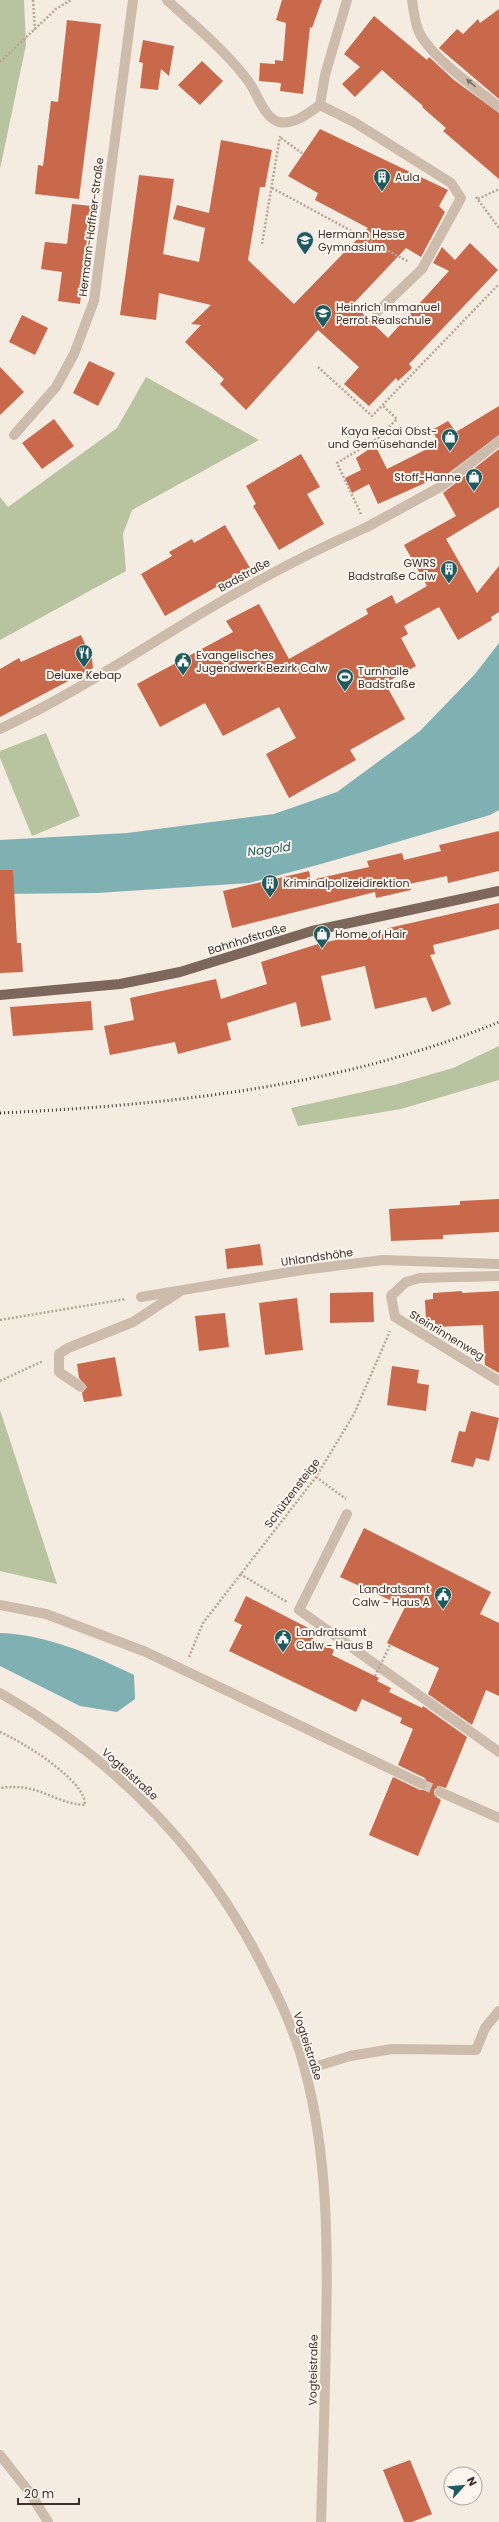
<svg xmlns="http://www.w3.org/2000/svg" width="499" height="2522" font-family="Poppins,sans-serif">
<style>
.green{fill:#b8c4a0}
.water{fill:#7fb0b2}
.building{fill:#c8694b}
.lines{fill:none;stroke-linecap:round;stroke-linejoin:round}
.minor-tunnel{stroke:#cfc6bd;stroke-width:10;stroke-dasharray:10 5;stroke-linecap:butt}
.path{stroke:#b9a596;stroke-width:2.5;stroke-dasharray:2 2;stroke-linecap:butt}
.service{stroke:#cdbbac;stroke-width:10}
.pedestrian{stroke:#cdbbac;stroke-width:10}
.minor{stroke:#cdbbac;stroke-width:10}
.primary{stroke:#7d675c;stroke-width:10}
.rail{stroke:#3b302b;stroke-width:3;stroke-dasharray:1 3;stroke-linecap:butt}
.path-bridge{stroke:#b9a596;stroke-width:2.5;stroke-dasharray:2 2;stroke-linecap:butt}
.oneway{fill:#7d6f65}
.labels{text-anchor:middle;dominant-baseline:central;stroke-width:4;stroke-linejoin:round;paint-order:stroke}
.poi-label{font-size:11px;fill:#3b302b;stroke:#fbf5ee;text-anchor:start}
.street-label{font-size:11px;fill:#3b302b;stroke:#fbf5ee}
.water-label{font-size:12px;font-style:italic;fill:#1f5a5e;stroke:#fbf5ee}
</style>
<rect width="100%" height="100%" fill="#f4ebe1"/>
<g class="green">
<path d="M0,0H24L26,45L0,169Z"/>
<path d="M146,377L259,440L132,510L123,534L126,571L0,640V497L8,507L117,428Z"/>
<path d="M46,733L80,816L32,836L0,758V751Z"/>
<path d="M499,1046V1080L401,1109L298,1126L291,1108L394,1085L453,1068Z"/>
<path d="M0,1410L57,1584L0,1571Z"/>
</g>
<g class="water">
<path d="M499,643V810L490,815L321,864L249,883L97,893L0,894V840L127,833L274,814L337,792L420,731L475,674Z"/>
<path d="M0,1633C49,1635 90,1654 134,1675L135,1699L117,1712L80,1706L0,1666Z"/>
</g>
<g class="building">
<path d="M282,0H322L312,28L310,27L303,94L280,91L281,83L259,81L260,63L275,64V60L283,61L286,23L276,20Z"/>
<path d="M499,9V99L439,48L457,29L463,34L478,19L480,23Z"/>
<path d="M374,16L427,60L429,57L454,80L499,113V179L443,131L446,128L422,107L423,106L382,70L355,97L342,84L360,67L344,54Z"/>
<path d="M67,20L101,24L79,199L35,194L38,165L43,166L51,101L58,102Z"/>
<path d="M143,40L174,46L169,76L161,69L158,90L140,88L143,63L139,62Z"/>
<path d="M202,61L223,81L200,105L178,85Z"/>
<path d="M320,129L448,190L439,206L445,212L421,257L406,248L353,304L388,338L449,271L433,263L442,247L455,260L470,243L498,270L409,364L412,368L398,381L396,378L369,406L344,384L359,367L318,330L246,410L220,384L224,379L185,342L201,325L191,324L211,305L159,293L156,320L120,315L139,175L174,179L163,254L199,262L205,228L173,219L177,205L209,213L221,140L272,150L265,187H260L248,260L294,304L368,228L315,200L318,193L288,176Z"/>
<path d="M72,204L92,206L80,304L58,301L62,272L41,269L45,242L67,244Z"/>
<path d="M22,315L48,328L35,355L9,342Z"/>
<path d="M89,361L115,373L98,406L73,393Z"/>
<path d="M0,367L24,392L0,415Z"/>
<path d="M499,406V435L438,481L436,482L434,479L378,504L369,484L352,493L345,478L361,470L356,458L375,445L387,469L439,443L432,430L448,421L456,432Z"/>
<path d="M54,419L74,446L42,469L22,443Z"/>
<path d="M499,449V507L446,539L477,593L499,566V612L491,617L492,620L458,640L439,607L404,626L408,634L401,638L416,666L385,683L405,719L350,750L356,760L289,798L266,754L296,738L279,707L223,736L205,703L160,727L137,684L233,632L226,621L259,604L289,659L368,614L366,609L392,595L396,604L427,586L404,545L456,516L443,493Z"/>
<path d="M301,454L320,487L307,494L324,524L279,550L253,506L256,504L246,486Z"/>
<path d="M225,525L250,568L165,616L141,574L172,556L169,552L192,539L194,543Z"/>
<path d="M81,635L92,659L93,668L0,717V669L19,658L21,662Z"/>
<path d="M499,831V871L448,883L447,876L409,884L411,890L376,898L375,892L232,928L223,891L309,871L311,880L369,867L367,861L402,853L404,860L441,851L439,845Z"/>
<path d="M0,870H13L17,943H21L23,972L0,973Z"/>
<path d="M499,903V929L433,945L435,954L430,955L451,1004L432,1012L426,997L375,1009L365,966L321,976L331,1020L301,1027L296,1002L227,1023L231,1040L178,1054L175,1042L110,1055L104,1026L134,1020L130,998L216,979L221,999L267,984L261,962L318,944Z"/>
<path d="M91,1001L93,1030L13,1036L10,1007Z"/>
<path d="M499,1199V1232L443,1235V1239L391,1241L389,1209L460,1205V1201Z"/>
<path d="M260,1244L263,1265L227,1269L225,1249Z"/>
<path d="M462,1291V1293L499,1291V1373L485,1365L483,1325L435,1327V1320L426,1321L425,1300L433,1299V1293Z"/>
<path d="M373,1292L374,1322L330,1323V1293Z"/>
<path d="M297,1298L303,1350L265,1355L259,1303Z"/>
<path d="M225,1313L229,1347L199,1351L195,1316Z"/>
<path d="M115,1357L122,1396L84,1402L82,1393L87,1387L79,1378L77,1364Z"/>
<path d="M392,1366L419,1370L417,1383L429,1385L426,1411L387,1405Z"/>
<path d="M471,1411L499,1418L489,1461L476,1458L473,1467L451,1462L459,1431L465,1432Z"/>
<path d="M364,1528L491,1592L480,1614L499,1623V1696L486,1690L472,1725L428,1694L439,1668L387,1643L405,1607L340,1577Z"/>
<path d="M246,1596L316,1632L313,1639L334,1650L332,1655L379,1678L377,1681L391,1688L389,1692L422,1708L423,1706L467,1737L446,1788L439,1786L434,1790L435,1796L441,1800L418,1856L369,1835L393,1777L420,1790H425L428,1786L425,1778L398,1765L413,1729L400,1723L402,1718L362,1699L356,1712L229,1651L242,1625L234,1621Z"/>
<path d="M410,2460L432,2514L412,2522H404L383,2470Z"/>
</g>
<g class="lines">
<path class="minor-tunnel" d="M422,1784L440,1792"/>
<g class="path">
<path d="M33,0L35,31"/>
<path d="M0,62L56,9L71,0"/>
<path d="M281,138L303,154"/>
<path d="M272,188L409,262"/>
<path d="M476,197L499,228"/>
<path d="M478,199L499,189"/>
<path d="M262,244L280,136"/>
<path d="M318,367L372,416L499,284"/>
<path d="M361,514L337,463L378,438L397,419L382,405"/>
<path d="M0,1320L126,1299"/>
<path d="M0,1381L43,1361"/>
<path d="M316,1477L346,1499"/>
<path d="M240,1574L287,1602"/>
<path d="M189,1657L203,1623L316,1477L354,1414L390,1331"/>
<path d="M0,1732C21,1741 86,1780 85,1805C52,1803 39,1782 0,1788"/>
</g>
<g class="service">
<path d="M320,105L354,122L451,183L461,198L422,269L377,312"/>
<path d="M81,1387L59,1372V1354L68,1348L133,1322L179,1292"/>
<path d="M347,1514L299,1610L499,1752"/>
<path d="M305,2070L350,2056L392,2049L476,2050L485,2028L499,2011"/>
<path d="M0,2455L30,2493L48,2522"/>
</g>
<path class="pedestrian" d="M367,527L442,486L499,441"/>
<g class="minor">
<path d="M167,0C195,26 226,51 249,82C257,93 264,118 279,122C295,125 308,113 320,105L325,75L347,0"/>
<path d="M412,0C414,12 415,28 423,39C440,64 475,87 499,107"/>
<path d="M14,435L56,387L74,354L94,301L133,0"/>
<path d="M0,729C70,696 134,654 200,614C254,582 310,552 367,527"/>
<path d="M499,1276L420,1278L406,1282L391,1296L395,1317L499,1381"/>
<path d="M141,1297L302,1270L383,1260L499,1264"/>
<path d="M0,1605L46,1614L146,1652L422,1784"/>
<path d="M0,1693C118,1761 209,1854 268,1977C283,2006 297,2038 305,2070C328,2156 328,2248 326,2336C325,2398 323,2460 321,2522"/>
<path d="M440,1792L499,1818"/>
</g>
<path class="primary" d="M0,995L120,984L180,972L312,931L499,891"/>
<path class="rail" d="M0,1113C169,1105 341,1087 499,1022"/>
<path class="path-bridge" d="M375,1676L390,1645"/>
</g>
<defs><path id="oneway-solid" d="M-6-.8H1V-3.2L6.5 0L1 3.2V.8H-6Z"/></defs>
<use class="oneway" href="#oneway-solid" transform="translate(471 83) rotate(-140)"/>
<defs>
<g id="building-pin" transform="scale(0.9)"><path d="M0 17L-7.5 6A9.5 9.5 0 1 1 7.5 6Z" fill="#1f5a5e" stroke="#fbf5ee"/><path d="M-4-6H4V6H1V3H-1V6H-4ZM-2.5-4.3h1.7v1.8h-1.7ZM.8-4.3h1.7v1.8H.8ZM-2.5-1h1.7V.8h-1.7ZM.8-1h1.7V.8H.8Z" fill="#fff"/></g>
<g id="school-pin" transform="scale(0.9)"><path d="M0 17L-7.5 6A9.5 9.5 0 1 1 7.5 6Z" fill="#1f5a5e" stroke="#fbf5ee"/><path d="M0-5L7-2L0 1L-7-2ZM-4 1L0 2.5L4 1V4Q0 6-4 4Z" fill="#fff"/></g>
<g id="shop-pin" transform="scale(0.9)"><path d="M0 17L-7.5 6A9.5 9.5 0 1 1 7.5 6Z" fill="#1f5a5e" stroke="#fbf5ee"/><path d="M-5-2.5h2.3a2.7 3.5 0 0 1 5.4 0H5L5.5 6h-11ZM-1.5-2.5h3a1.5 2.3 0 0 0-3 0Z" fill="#fff"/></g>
<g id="restaurant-pin" transform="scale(0.9)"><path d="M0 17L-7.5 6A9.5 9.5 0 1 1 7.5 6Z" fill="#1f5a5e" stroke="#fbf5ee"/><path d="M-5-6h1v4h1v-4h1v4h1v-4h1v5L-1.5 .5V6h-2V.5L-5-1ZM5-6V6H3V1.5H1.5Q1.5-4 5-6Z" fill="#fff"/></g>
<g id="civic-pin" transform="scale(0.9)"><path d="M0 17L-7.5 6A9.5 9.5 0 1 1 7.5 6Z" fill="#1f5a5e" stroke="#fbf5ee"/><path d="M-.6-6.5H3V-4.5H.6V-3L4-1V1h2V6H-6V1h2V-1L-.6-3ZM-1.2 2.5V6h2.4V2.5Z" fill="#fff"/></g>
<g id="stadium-pin" transform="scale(0.9)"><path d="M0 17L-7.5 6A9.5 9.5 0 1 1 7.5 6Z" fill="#1f5a5e" stroke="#fbf5ee"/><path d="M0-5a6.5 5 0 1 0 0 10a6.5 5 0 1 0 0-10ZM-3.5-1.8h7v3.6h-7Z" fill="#fff"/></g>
</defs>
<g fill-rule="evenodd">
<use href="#building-pin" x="382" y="177"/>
<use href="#school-pin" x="305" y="240"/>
<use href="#school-pin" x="323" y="313"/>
<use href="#shop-pin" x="450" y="437"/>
<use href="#shop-pin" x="474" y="477"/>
<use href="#building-pin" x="449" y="569"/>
<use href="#restaurant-pin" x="84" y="653"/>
<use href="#civic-pin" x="183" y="661"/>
<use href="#stadium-pin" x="345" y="677"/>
<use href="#building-pin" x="270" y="883"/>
<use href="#shop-pin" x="322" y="934"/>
<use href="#civic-pin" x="443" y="1595"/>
<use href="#civic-pin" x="283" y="1638"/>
</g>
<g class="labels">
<g class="poi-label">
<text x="395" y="177">Aula</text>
<text x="318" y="234">Hermann Hesse<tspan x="318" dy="13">Gymnasium</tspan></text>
<text x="336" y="307">Heinrich Immanuel<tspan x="336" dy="13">Perrot Realschule</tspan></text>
<text x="437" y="431" text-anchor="end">Kaya Recai Obst-<tspan x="437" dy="13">und Gemüsehandel</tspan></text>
<text x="461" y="477" text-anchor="end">Stoff-Hanne</text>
<text x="436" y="563" text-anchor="end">GWRS<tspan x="436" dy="13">Badstraße Calw</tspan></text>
<text x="196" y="655">Evangelisches<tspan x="196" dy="13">Jugendwerk Bezirk Calw</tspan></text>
<text x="358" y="671">Turnhalle<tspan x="358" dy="13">Badstraße</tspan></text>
<text x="84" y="675" text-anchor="middle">Deluxe Kebap</text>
<text x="283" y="883">Kriminalpolizeidirektion</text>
<text x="335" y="934">Home of Hair</text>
<text x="430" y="1589" text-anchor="end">Landratsamt<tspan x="430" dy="13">Calw - Haus A</tspan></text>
<text x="296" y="1632">Landratsamt<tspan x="296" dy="13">Calw - Haus B</tspan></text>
</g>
<g class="street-label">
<text transform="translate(91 227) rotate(-83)">Hermann-Haffner-Straße</text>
<text transform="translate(244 575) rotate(-29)">Badstraße</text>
<text transform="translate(247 939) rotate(-17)">Bahnhofstraße</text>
<text transform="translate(317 1257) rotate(-8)">Uhlandshöhe</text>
<text transform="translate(447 1335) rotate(31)">Steinrinnenweg</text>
<text transform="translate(292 1493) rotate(-53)">Schützensteige</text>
<text transform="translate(130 1774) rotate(42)">Vogteistraße</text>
<text transform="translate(308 2046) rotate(72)">Vogteistraße</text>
<text transform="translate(313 2370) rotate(-89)">Vogteistraße</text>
</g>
<g class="water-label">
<text transform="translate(269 849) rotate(-7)">Nagold</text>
</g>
</g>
<g transform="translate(463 2486) rotate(63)"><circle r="19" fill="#fbf5ee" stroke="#aea6a0"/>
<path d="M0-3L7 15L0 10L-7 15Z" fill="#1f5a5e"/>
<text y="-6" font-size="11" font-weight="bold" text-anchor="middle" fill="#3b302b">N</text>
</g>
<path d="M18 2498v6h61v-6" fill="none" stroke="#3b302b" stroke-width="2"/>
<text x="24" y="2498" font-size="12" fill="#3b302b" stroke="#fbf5ee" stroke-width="3" paint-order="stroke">20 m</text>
</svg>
